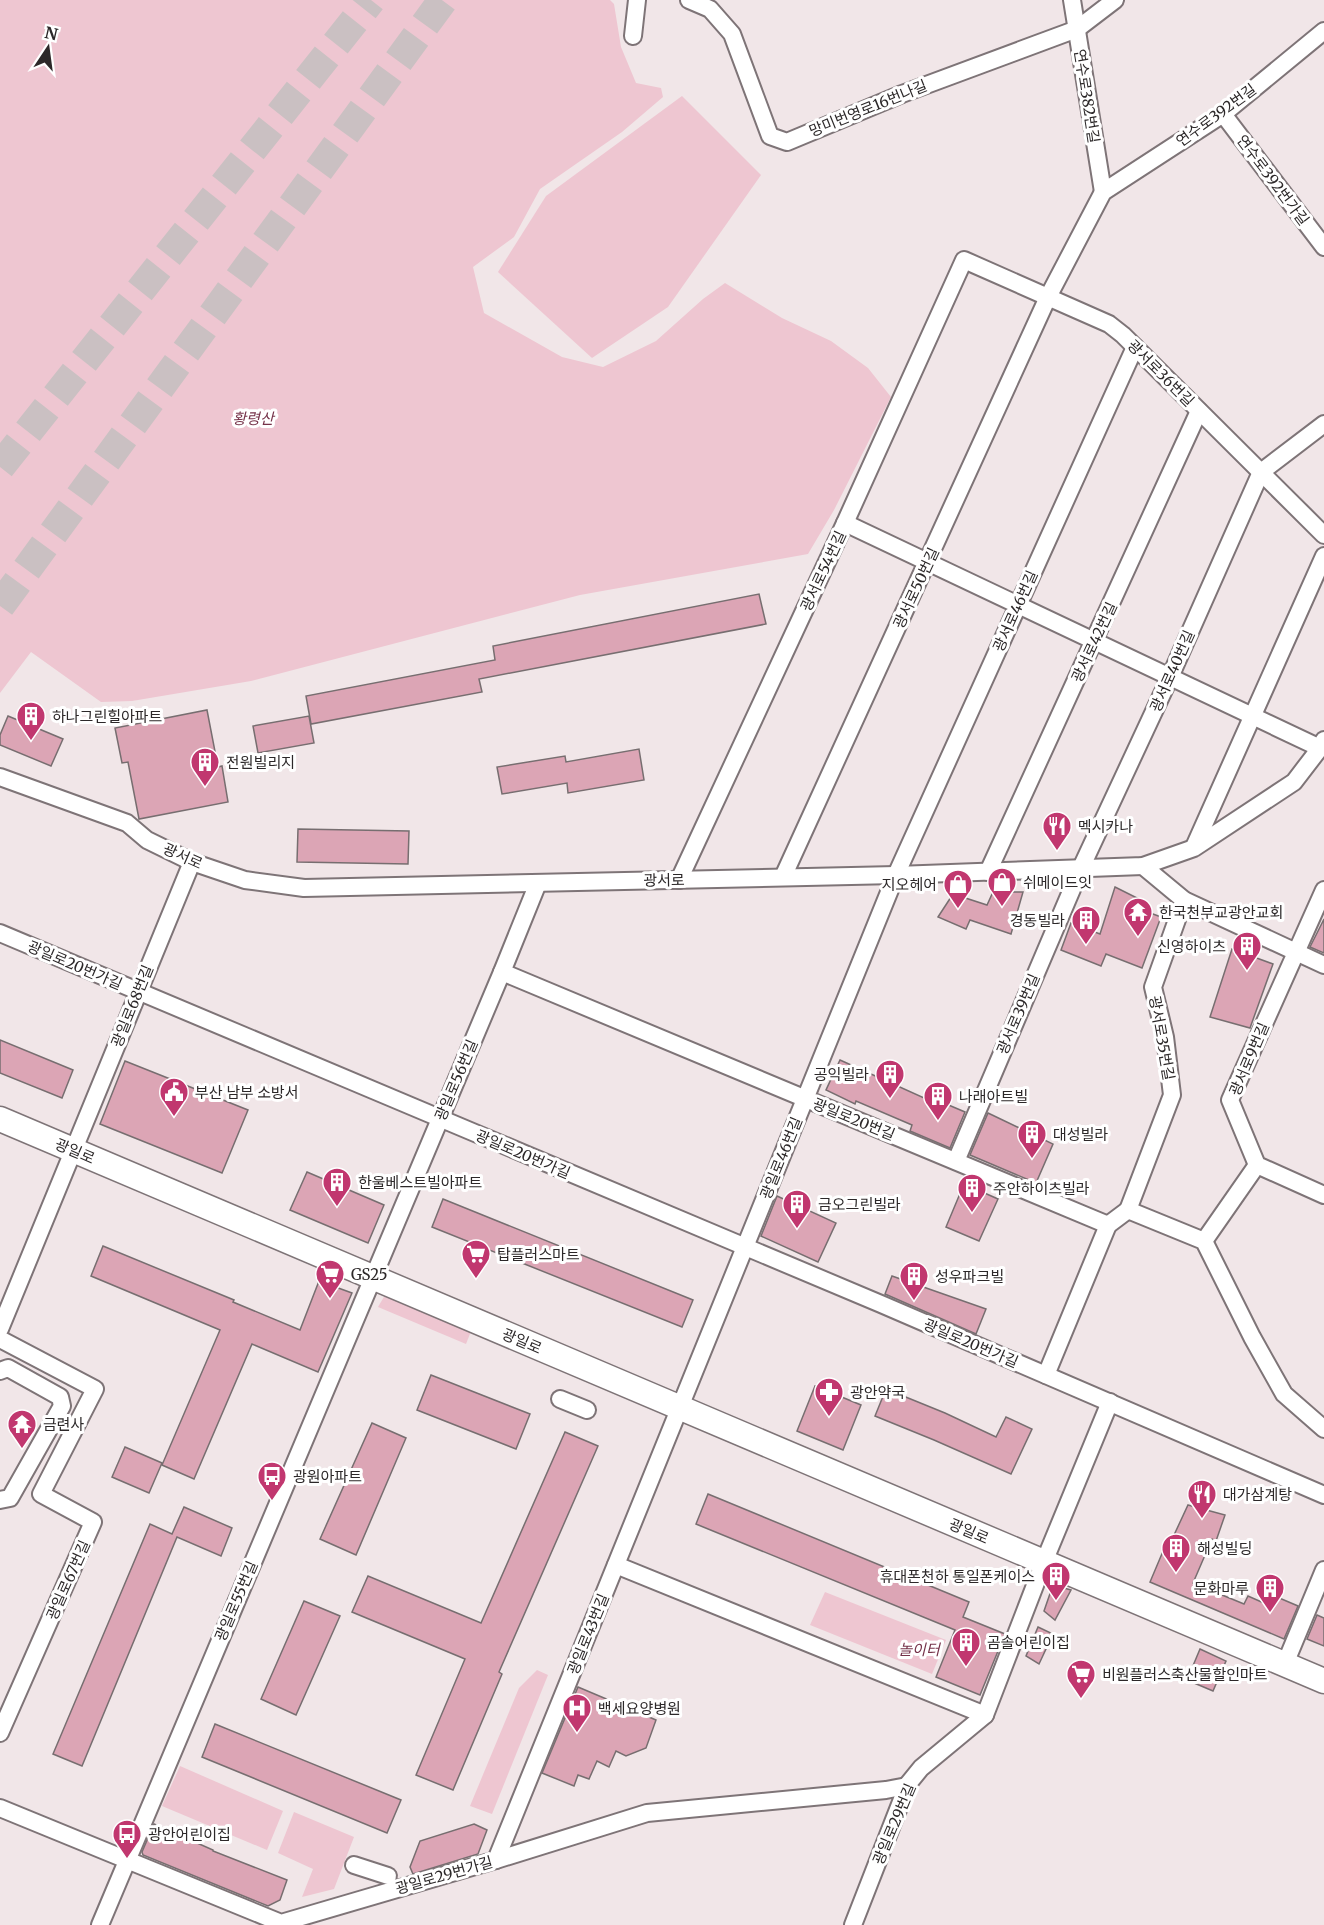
<svg xmlns="http://www.w3.org/2000/svg" width="1324" height="1925" font-family="Merriweather,'Noto Sans KR',serif">
<style>
.green{fill:#eec6d1}
.building{fill:#dca5b5;stroke:#776e70;stroke-width:1.5}
.lines{fill:none;stroke-linecap:round;stroke-linejoin:round}
.highway-tunnel{stroke:#cac0c2;stroke-width:30;stroke-dasharray:30 15;stroke-linecap:butt}
.street-casing{stroke:#7e7477;stroke-width:20}
.secondary-casing{stroke:#7e7477;stroke-width:27}
.street{stroke:#fff;stroke-width:16}
.secondary{stroke:#fff;stroke-width:24}
.labels{text-anchor:middle;dominant-baseline:central;stroke-width:6;stroke-linejoin:round;paint-order:stroke}
.street-label{font-size:15px;fill:#2c2829;stroke:#fff}
.park-label{font-size:15px;font-style:italic;fill:#753249;stroke:#fff}
.poi-label{font-size:15px;fill:#2c2829;stroke:#fff;text-anchor:start}
</style>
<rect width="100%" height="100%" fill="#f1e6e8"/>
<g class="green">
<path d="M0,0H610L614,4L621,47L636,83L661,88L663,97L622,132L540,189L514,237L473,267L484,313L562,357L603,367L656,341L703,299L725,283L782,318L831,341L868,368L891,397L834,510L808,554L580,595L251,681L132,701L101,702L31,652L0,693Z"/>
<path d="M682,96L761,175L668,307L592,358L498,272L546,196Z"/>
<path d="M391,1285L475,1321L466,1344L378,1307Z"/>
<path d="M825,1592L946,1640L932,1674L810,1625Z"/>
<path d="M537,1670L548,1675L492,1814L470,1806L519,1688Z"/>
<path d="M180,1766L283,1811L267,1850L162,1806Z"/>
<path d="M294,1812L354,1837L334,1889L302,1897L313,1869L278,1853Z"/>
</g>
<g class="building">
<path d="M759,594L766,624L479,679L482,692L311,724L306,696L495,660L493,646Z"/>
<path d="M207,710L218,767L222,766L228,802L139,819L128,762L122,763L115,728Z"/>
<path d="M8,716L63,739L51,766L0,745V735Z"/>
<path d="M309,716L314,743L258,753L253,726Z"/>
<path d="M639,749L644,780L568,793L567,783L502,794L497,767L565,756L566,762Z"/>
<path d="M298,829L409,831L408,864L297,862Z"/>
<path d="M1115,887L1141,900L1134,907L1161,917L1142,968L1106,954L1101,966L1061,950L1071,923L1100,934Z"/>
<path d="M993,892H1023L1011,934L970,920L966,929L938,917L953,894L987,905Z"/>
<path d="M1324,919V953L1310,947Z"/>
<path d="M1232,949L1273,964L1250,1028L1210,1017Z"/>
<path d="M0,1040L73,1070L62,1098L0,1073Z"/>
<path d="M840,1060L924,1098L925,1095L965,1112L950,1148L910,1131L912,1125L856,1101L855,1104L826,1090Z"/>
<path d="M125,1061L248,1110L222,1173L100,1124Z"/>
<path d="M988,1113L1053,1144L1036,1183L970,1155Z"/>
<path d="M307,1172L384,1205L368,1243L290,1210Z"/>
<path d="M964,1184L998,1199L979,1241L946,1227Z"/>
<path d="M777,1196L836,1223L818,1262L761,1236Z"/>
<path d="M443,1199L693,1300L682,1327L432,1227Z"/>
<path d="M103,1246L234,1300L233,1302L300,1330L319,1281L352,1293L318,1372L252,1344L194,1479L162,1465L220,1330L91,1276Z"/>
<path d="M892,1276L986,1309L976,1334L885,1294Z"/>
<path d="M431,1375L530,1414L516,1449L417,1410Z"/>
<path d="M815,1386L861,1405L843,1450L797,1431Z"/>
<path d="M886,1389L945,1413L996,1437L1006,1417L1032,1429L1011,1474L934,1440L875,1416Z"/>
<path d="M372,1423L406,1438L356,1555L320,1539Z"/>
<path d="M565,1432L598,1446L499,1672L502,1674L453,1790L416,1775L465,1659L352,1612L368,1576L481,1623Z"/>
<path d="M125,1447L162,1463L149,1493L112,1477Z"/>
<path d="M708,1494L969,1602L963,1617L1005,1634L980,1695L936,1677L955,1630L696,1524Z"/>
<path d="M1188,1505L1225,1515L1216,1541L1212,1539L1193,1583L1244,1604L1248,1596L1273,1607L1277,1597L1298,1606L1284,1639L1150,1582L1164,1549L1167,1550Z"/>
<path d="M184,1507L232,1528L221,1556L177,1537L82,1766L53,1754L150,1524L172,1534Z"/>
<path d="M1053,1585L1071,1590L1055,1620L1044,1611Z"/>
<path d="M304,1601L340,1616L296,1715L261,1699Z"/>
<path d="M1317,1615L1324,1618V1646L1307,1639Z"/>
<path d="M1038,1627L1053,1634L1039,1664L1026,1656Z"/>
<path d="M1200,1649L1226,1661L1213,1691L1187,1680Z"/>
<path d="M578,1687L656,1720L646,1748L626,1756L616,1751L609,1767L597,1761L589,1779L578,1775L574,1786L542,1773Z"/>
<path d="M215,1724L401,1800L387,1833L202,1757Z"/>
<path d="M154,1824L213,1850V1851L287,1880L280,1900L268,1906L143,1855L142,1852Z"/>
<path d="M474,1824L487,1830L478,1854L413,1874L410,1867L420,1841Z"/>
</g>
<g class="lines">
<g class="highway-tunnel">
<path d="M0,467L371,0"/>
<path d="M0,606L443,0"/>
</g>
<g class="street-casing">
<g id="street">
<path d="M689,0L710,9L732,34L770,136L787,142L902,94L1077,29L1115,0"/>
<path d="M1072,0L1103,192"/>
<path d="M633,36L637,0"/>
<path d="M1223,114L1324,247"/>
<path d="M845,523L1320,748"/>
<path d="M0,777L127,823L147,840L192,862L245,880L304,888L896,875L1143,866L1194,848L1294,782L1320,748L1324,740"/>
<path d="M1194,847L1324,556"/>
<path d="M1143,866L1184,900L1324,965"/>
<path d="M988,872L1199,411"/>
<path d="M783,877L1048,297L1103,192L1223,114L1324,31"/>
<path d="M679,880L845,523L964,260L1109,324L1123,335L1324,535"/>
<path d="M1324,890L1230,1100L1257,1165L1324,1195"/>
<path d="M0,933L881,1304L1324,1495"/>
<path d="M502,972L1108,1225L1128,1210"/>
<path d="M956,1161L1081,868L1170,677L1261,472L1324,424"/>
<path d="M1128,1210L1172,1095L1165,1037L1153,987L1184,900"/>
<path d="M1128,1210L1204,1241L1252,1337L1284,1394L1324,1429"/>
<path d="M1204,1241L1257,1165"/>
<path d="M0,1329L192,862"/>
<path d="M0,1339L95,1389L41,1494L93,1522L0,1733"/>
<path d="M0,1371L8,1368L60,1397L62,1406L10,1498L0,1500"/>
<path d="M1046,1375L1108,1225"/>
<path d="M560,1399L587,1410"/>
<path d="M616,1565L985,1715"/>
<path d="M1285,1664L1324,1570"/>
<path d="M0,1808L281,1923L496,1860L647,1813L886,1790L907,1786"/>
<path d="M496,1860L896,875L1135,347"/>
<path d="M354,1865L388,1876"/>
<path d="M100,1925L502,972L538,883"/>
<path d="M853,1925L908,1784L921,1768L985,1715L1044,1562L1110,1402"/>
</g>
</g>
<g class="secondary-casing">
<path id="secondary" d="M0,1119L1324,1681"/>
</g>
<use href="#street" class="street"/>
<use href="#secondary" class="secondary"/>
</g>
<defs>
<g id="building-pin" transform="scale(1.5)"><path d="M0 17L-7.5 6A9.5 9.5 0 1 1 7.5 6Z" fill="#c1376f" stroke="#fff"/><path d="M-4-6H4V6H1V3H-1V6H-4ZM-2.5-4.3h1.7v1.8h-1.7ZM.8-4.3h1.7v1.8H.8ZM-2.5-1h1.7V.8h-1.7ZM.8-1h1.7V.8H.8Z" fill="#fff"/></g>
<g id="restaurant-pin" transform="scale(1.5)"><path d="M0 17L-7.5 6A9.5 9.5 0 1 1 7.5 6Z" fill="#c1376f" stroke="#fff"/><path d="M-5-6h1v4h1v-4h1v4h1v-4h1v5L-1.5 .5V6h-2V.5L-5-1ZM5-6V6H3V1.5H1.5Q1.5-4 5-6Z" fill="#fff"/></g>
<g id="shop-pin" transform="scale(1.5)"><path d="M0 17L-7.5 6A9.5 9.5 0 1 1 7.5 6Z" fill="#c1376f" stroke="#fff"/><path d="M-5-2.5h2.3a2.7 3.5 0 0 1 5.4 0H5L5.5 6h-11ZM-1.5-2.5h3a1.5 2.3 0 0 0-3 0Z" fill="#fff"/></g>
<g id="temple-pin" transform="scale(1.5)"><path d="M0 17L-7.5 6A9.5 9.5 0 1 1 7.5 6Z" fill="#c1376f" stroke="#fff"/><path d="M0-6L5-2H3V0L6.5 2.5H4V6H1.5V3h-3V6H-4V2.5H-6.5L-3 0V-2H-5Z" fill="#fff"/></g>
<g id="civic-pin" transform="scale(1.5)"><path d="M0 17L-7.5 6A9.5 9.5 0 1 1 7.5 6Z" fill="#c1376f" stroke="#fff"/><path d="M-.6-6.5H3V-4.5H.6V-3L4-1V1h2V6H-6V1h2V-1L-.6-3ZM-1.2 2.5V6h2.4V2.5Z" fill="#fff"/></g>
<g id="supermarket-pin" transform="scale(1.5)"><path d="M0 17L-7.5 6A9.5 9.5 0 1 1 7.5 6Z" fill="#c1376f" stroke="#fff"/><path d="M-6-5.5h2.5l.6 2H6L4.5 2H-2.5L-4.4-4H-6ZM-1.5 3.2a1.3 1.3 0 1 0 .1 0ZM3 3.2a1.3 1.3 0 1 0 .1 0Z" fill="#fff"/></g>
<g id="pharmacy-pin" transform="scale(1.5)"><path d="M0 17L-7.5 6A9.5 9.5 0 1 1 7.5 6Z" fill="#c1376f" stroke="#fff"/><path d="M-2-6h4v4h4v4h-4v4h-4v-4h-4v-4h4Z" fill="#fff"/></g>
<g id="bus-pin" transform="scale(1.5)"><path d="M0 17L-7.5 6A9.5 9.5 0 1 1 7.5 6Z" fill="#c1376f" stroke="#fff"/><path d="M-5-6H5V4H4V6H2V4H-2V6H-4V4H-5ZM-3.5-4V0h7V-4ZM-3.5 1.2v1.5H-2V1.2ZM2 1.2v1.5H3.5V1.2Z" fill="#fff"/></g>
<g id="hospital-pin" transform="scale(1.5)"><path d="M0 17L-7.5 6A9.5 9.5 0 1 1 7.5 6Z" fill="#c1376f" stroke="#fff"/><path d="M-5-5h3v3.5h4V-5h3V5h-3V1.5h-4V5h-3Z" fill="#fff"/></g>
</defs>
<g fill-rule="evenodd">
<use href="#building-pin" x="31" y="716"/>
<use href="#building-pin" x="205" y="762"/>
<use href="#restaurant-pin" x="1057" y="826"/>
<use href="#shop-pin" x="1002" y="882"/>
<use href="#shop-pin" x="958" y="884"/>
<use href="#temple-pin" x="1138" y="912"/>
<use href="#building-pin" x="1086" y="920"/>
<use href="#building-pin" x="1247" y="946"/>
<use href="#building-pin" x="890" y="1074"/>
<use href="#civic-pin" x="174" y="1092"/>
<use href="#building-pin" x="938" y="1096"/>
<use href="#building-pin" x="1032" y="1134"/>
<use href="#building-pin" x="337" y="1182"/>
<use href="#building-pin" x="972" y="1188"/>
<use href="#building-pin" x="797" y="1204"/>
<use href="#supermarket-pin" x="476" y="1254"/>
<use href="#supermarket-pin" x="330" y="1274"/>
<use href="#building-pin" x="914" y="1276"/>
<use href="#pharmacy-pin" x="829" y="1392"/>
<use href="#temple-pin" x="22" y="1424"/>
<use href="#bus-pin" x="272" y="1476"/>
<use href="#restaurant-pin" x="1202" y="1494"/>
<use href="#building-pin" x="1176" y="1548"/>
<use href="#building-pin" x="1056" y="1576"/>
<use href="#building-pin" x="1270" y="1588"/>
<use href="#building-pin" x="966" y="1642"/>
<use href="#supermarket-pin" x="1081" y="1674"/>
<use href="#hospital-pin" x="577" y="1708"/>
<use href="#bus-pin" x="127" y="1834"/>
</g>
<g class="labels">
<g class="street-label">
<text transform="translate(1087 96) rotate(81)">연수로382번길</text>
<text transform="translate(868 108) rotate(-22)">망미번영로16번나길</text>
<text transform="translate(1216 115) rotate(-36)">연수로392번길</text>
<text transform="translate(1273 180) rotate(53)">연수로392번가길</text>
<text transform="translate(1161 373) rotate(45)">광서로36번길</text>
<text transform="translate(823 571) rotate(-65)">광서로54번길</text>
<text transform="translate(916 588) rotate(-65)">광서로50번길</text>
<text transform="translate(1015 611) rotate(-66)">광서로46번길</text>
<text transform="translate(1094 642) rotate(-65)">광서로42번길</text>
<text transform="translate(1172 671) rotate(-66)">광서로40번길</text>
<text transform="translate(183 856) rotate(24)">광서로</text>
<text transform="translate(664 880) rotate(-1)">광서로</text>
<text transform="translate(75 965) rotate(23)">광일로20번가길</text>
<text transform="translate(132 1006) rotate(-68)">광일로68번길</text>
<text transform="translate(1018 1014) rotate(-67)">광서로39번길</text>
<text transform="translate(1162 1038) rotate(80)">광서로35번길</text>
<text transform="translate(1249 1059) rotate(-67)">광서로9번길</text>
<text transform="translate(456 1080) rotate(-67)">광일로56번길</text>
<text transform="translate(854 1119) rotate(22)">광일로20번길</text>
<text transform="translate(75 1151) rotate(23)">광일로</text>
<text transform="translate(523 1154) rotate(23)">광일로20번가길</text>
<text transform="translate(781 1158) rotate(-68)">광일로46번길</text>
<text transform="translate(522 1341) rotate(23)">광일로</text>
<text transform="translate(971 1343) rotate(23)">광일로20번가길</text>
<text transform="translate(969 1531) rotate(23)">광일로</text>
<text transform="translate(68 1580) rotate(-66)">광일로67번길</text>
<text transform="translate(236 1601) rotate(-67)">광일로55번길</text>
<text transform="translate(588 1634) rotate(-68)">광일로43번길</text>
<text transform="translate(894 1824) rotate(-67)">광일로29번길</text>
<text transform="translate(444 1875) rotate(-16)">광일로29번가길</text>
</g>
<g class="park-label">
<text x="253" y="418">황령산</text>
<text x="919" y="1649">놀이터</text>
</g>
<g class="poi-label">
<text x="52" y="716">하나그린힐아파트</text>
<text x="226" y="762">전원빌리지</text>
<text x="1078" y="826">멕시카나</text>
<text x="1023" y="882">쉬메이드잇</text>
<text x="937" y="884" text-anchor="end">지오헤어</text>
<text x="1159" y="912">한국천부교광안교회</text>
<text x="1065" y="920" text-anchor="end">경동빌라</text>
<text x="1226" y="946" text-anchor="end">신영하이츠</text>
<text x="869" y="1074" text-anchor="end">공익빌라</text>
<text x="195" y="1092">부산 남부 소방서</text>
<text x="959" y="1096">나래아트빌</text>
<text x="1053" y="1134">대성빌라</text>
<text x="358" y="1182">한울베스트빌아파트</text>
<text x="993" y="1188">주안하이츠빌라</text>
<text x="818" y="1204">금오그린빌라</text>
<text x="497" y="1254">탑플러스마트</text>
<text x="351" y="1274">GS25</text>
<text x="935" y="1276">성우파크빌</text>
<text x="850" y="1392">광안약국</text>
<text x="43" y="1424">금련사</text>
<text x="293" y="1476">광원아파트</text>
<text x="1223" y="1494">대가삼계탕</text>
<text x="1197" y="1548">해성빌딩</text>
<text x="1035" y="1576" text-anchor="end">휴대폰천하 통일폰케이스</text>
<text x="1249" y="1588" text-anchor="end">문화마루</text>
<text x="987" y="1642">곰솔어린이집</text>
<text x="1102" y="1674">비원플러스축산물할인마트</text>
<text x="598" y="1708">백세요양병원</text>
<text x="148" y="1834">광안어린이집</text>
</g>
</g>
<g transform="translate(48 48) rotate(13)" stroke="#ffffff" stroke-width="4.5" paint-order="stroke">
<path d="M0-4.5L10 22L0 15L-10 22Z" fill="#2c2829"/>
<text y="-9" font-size="16" font-weight="bold" text-anchor="middle" fill="#2c2829">N</text>
</g>
</svg>
